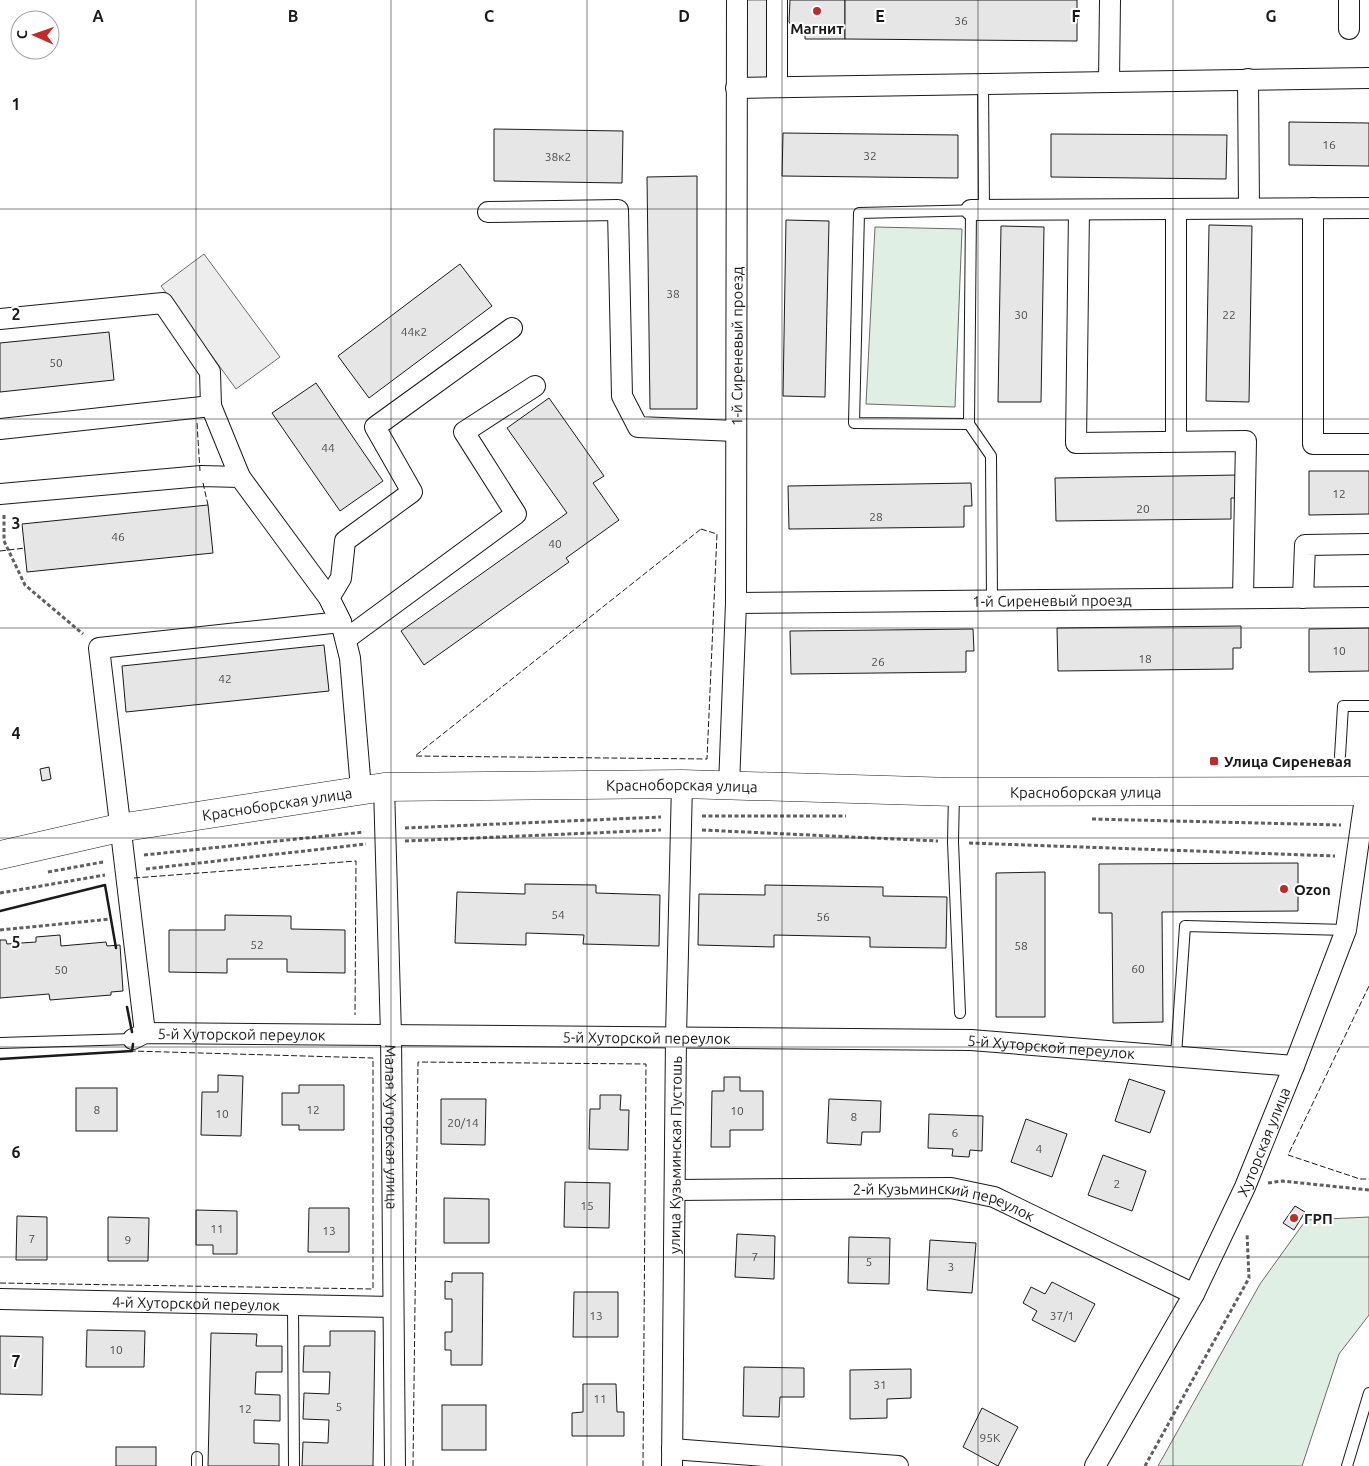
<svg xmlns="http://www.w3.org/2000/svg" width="1369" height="1466" font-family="Ubuntu,sans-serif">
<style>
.green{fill:#e0efe3;stroke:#6a6a6a}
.parking{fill:#ededed;stroke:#6a6a6a}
.building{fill:#e6e6e6;stroke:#1a1a1a}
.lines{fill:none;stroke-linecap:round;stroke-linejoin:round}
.lane-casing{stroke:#1a1a1a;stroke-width:12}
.street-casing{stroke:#1a1a1a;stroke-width:22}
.secondary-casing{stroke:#1a1a1a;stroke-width:29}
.path{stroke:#5f5f5f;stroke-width:3;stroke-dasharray:4 2.5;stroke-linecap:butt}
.lane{stroke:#fff;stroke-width:10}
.street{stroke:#fff;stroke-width:20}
.secondary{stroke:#fff;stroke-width:28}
.fence{stroke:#1a1a1a;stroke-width:1;stroke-dasharray:6 2.5;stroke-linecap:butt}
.wall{stroke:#1a1a1a;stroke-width:2.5}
.grid{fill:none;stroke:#1a1a1a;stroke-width:1;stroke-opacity:0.55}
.poi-dot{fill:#c62828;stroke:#fff;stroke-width:2}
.labels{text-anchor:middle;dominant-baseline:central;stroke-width:4;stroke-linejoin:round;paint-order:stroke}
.number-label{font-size:12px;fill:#4d4d4d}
.poi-label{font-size:15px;font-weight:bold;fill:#1a1a1a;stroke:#fff;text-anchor:start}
.street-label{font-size:15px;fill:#1a1a1a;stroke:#fff}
.grid-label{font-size:16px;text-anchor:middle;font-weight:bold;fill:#1a1a1a;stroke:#fff;stroke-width:4;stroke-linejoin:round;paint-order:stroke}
</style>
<rect width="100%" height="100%" fill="#fff"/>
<g class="green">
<path d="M875,227L962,229L955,407L866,404Z"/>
<path d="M1369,1217V1315L1339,1354L1302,1466H1158L1260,1284L1306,1220Z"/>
</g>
<g class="parking">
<path d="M737,0H777V87L736,88Z"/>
<path d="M204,254L280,357L236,389L161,286Z"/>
</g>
<g class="building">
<path d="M790,0H845V39H805V32H796L789,22Z"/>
<path d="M845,0H1077V41L845,39Z"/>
<path d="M1289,122L1369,123V166L1289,165Z"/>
<path d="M494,129L623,131L622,183L494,181Z"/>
<path d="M783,133L958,135V178L782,176Z"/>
<path d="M1051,134L1227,135L1226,179L1051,177Z"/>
<path d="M697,176V409H650L647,177Z"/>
<path d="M786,220L829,221L825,397L783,396Z"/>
<path d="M1209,225L1252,226L1249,402L1206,401Z"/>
<path d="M1001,226L1044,227L1041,402H998Z"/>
<path d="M460,264L492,306L369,398L338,356Z"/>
<path d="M109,332L114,380L0,392V343Z"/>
<path d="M316,383L383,481L340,511L272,413Z"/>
<path d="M549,398L604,476L593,483L619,520L566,558L569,562L424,665L401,631L567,513L507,428Z"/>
<path d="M1309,471H1369V514L1309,515Z"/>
<path d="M1238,475L1239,498H1231V519L1056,521L1055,478Z"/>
<path d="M971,483L972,506H964V527L789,529L788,486Z"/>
<path d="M208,505L213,553L27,572L22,524Z"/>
<path d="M1241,626V648H1233V669L1058,671L1057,628Z"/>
<path d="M1369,628V671L1309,672V629Z"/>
<path d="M973,629L974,651H966V672L791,674L790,631Z"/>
<path d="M324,645L329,691L126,712L122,666Z"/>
<path d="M49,767L51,779L42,781L40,769Z"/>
<path d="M1298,863V911L1162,912L1163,1022L1113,1023L1112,913H1099V864Z"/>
<path d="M1045,872V1017H996V873Z"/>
<path d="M525,884L596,885V893L660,895L659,946L583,944L584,935L526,933V945L455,943L457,892L525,894Z"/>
<path d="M765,885L883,887V896L947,897L946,948L870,947V937L774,935V947L698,945L699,894L765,895Z"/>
<path d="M225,915L291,916V929L345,930V973L287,972V959H227V973L169,972V930H225Z"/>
<path d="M60,935L61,946L106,942L107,946L120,945L123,991L111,992V995L50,1000L49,994L0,998V940H6L7,944L36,942V937Z"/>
<path d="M218,1075L243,1076L241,1136L201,1135L202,1092H218Z"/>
<path d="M724,1077H740V1091H763V1130H730V1147H711L712,1091H724Z"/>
<path d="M1129,1079L1165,1091L1150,1133L1115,1121Z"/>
<path d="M299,1085H344V1130H299V1125H282V1093H299Z"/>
<rect x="76" y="1088" width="41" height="43"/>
<path d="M600,1095H621L620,1110H629L628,1150L589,1149L590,1109H600Z"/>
<path d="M441,1099H486L485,1145L441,1144Z"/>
<path d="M829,1099L881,1101L880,1132H862L861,1145L827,1143Z"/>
<path d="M929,1114L983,1116L982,1151L970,1150L969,1157L952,1156L953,1149L928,1148Z"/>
<path d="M1026,1119L1067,1134L1052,1177L1011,1162Z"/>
<path d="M1103,1155L1146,1171L1132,1211L1088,1195Z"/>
<path d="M565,1182L610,1183L609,1228L564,1227Z"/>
<path d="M444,1198L489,1199V1243H444Z"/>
<path d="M1295,1206L1305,1212L1294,1230L1283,1223Z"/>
<path d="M309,1208H349V1252H308Z"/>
<path d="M196,1210L237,1211V1254H213V1245H196Z"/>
<path d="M17,1216L47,1217V1260H16Z"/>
<path d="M108,1217L149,1218L148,1261H108Z"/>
<path d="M737,1234L775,1236L774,1279L735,1277Z"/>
<path d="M849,1237L890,1238L889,1284L848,1283Z"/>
<path d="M930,1240L976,1243L972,1293L927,1290Z"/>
<path d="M452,1273H483L482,1365H451V1350H445V1332H452V1299H445V1281L452,1282Z"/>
<path d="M1052,1282L1095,1304L1075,1342L1032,1320L1037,1311L1023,1303L1031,1287L1045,1294Z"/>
<path d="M574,1292H618V1337H573Z"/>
<path d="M87,1330L145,1331L144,1367H86Z"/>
<path d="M330,1331H375L373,1466H302L303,1442L328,1443L329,1420L303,1419L304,1393L329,1394L330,1372H303L304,1346H330Z"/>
<path d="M211,1333L257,1334L256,1346H282V1372H256L255,1394L280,1395V1421L254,1420V1443L279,1444V1466H208Z"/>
<path d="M0,1336L43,1337L42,1395L0,1394Z"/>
<path d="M744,1367L804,1368V1397H780L779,1417L743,1416Z"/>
<path d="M911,1369V1398L887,1399V1418L850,1419V1370Z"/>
<path d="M583,1384H616L617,1412H624V1436H572V1413L583,1412Z"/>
<rect x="442" y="1405" width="44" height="45"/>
<path d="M982,1408L1018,1427L998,1466L963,1447Z"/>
<rect x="116" y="1447" width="40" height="19"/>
</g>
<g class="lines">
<g class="lane-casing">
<g id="lane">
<path d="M971,210L969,424L854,423L859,213L984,210L983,83"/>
<path d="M969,424L991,456L992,601"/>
<path d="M1340,756L1343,706H1369"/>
<path d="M954,793L953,842L960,1013"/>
<path d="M0,1043L133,1039"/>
<path d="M1176,1055L1185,926L1346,930"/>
<path d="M293,1305L294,1466"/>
<path d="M197,1466V1457"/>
<path d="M1347,1466L1369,1393"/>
</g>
</g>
<g class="street-casing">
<g id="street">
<path d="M777,0V87"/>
<path d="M1349,29V0"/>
<path d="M1248,79L1249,208"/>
<path d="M1109,81L1110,0"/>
<path d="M736,88L1369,78"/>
<path d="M1313,208V444H1369"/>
<path d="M1176,209V441"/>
<path d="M971,210L1369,208"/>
<path d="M1079,210L1076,443L1246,441L1243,598"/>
<path d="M488,212L618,210L622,396L638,427L736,431"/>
<path d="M0,319L163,303L210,372L211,406"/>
<path d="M0,429L211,406L240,477"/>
<path d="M0,494L201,476L240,477L329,598L341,622L350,658L361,789"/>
<path d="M1303,598L1305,545L1369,544"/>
<path id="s1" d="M736,603L1369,597"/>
<path d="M346,639L516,514L464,432L535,386"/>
<path id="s2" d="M729,786L736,603L737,0"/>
<path id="s3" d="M384,787L391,1035L395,1466"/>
<path d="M145,1033L99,648L341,622L329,598L341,578L345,541L412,492L375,427L512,328"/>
<path id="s4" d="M133,1039L145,1033L971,1040L1294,1066"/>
<path id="s5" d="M675,1190L951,1188L994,1197L1194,1294"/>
<path id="s6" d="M0,1299L393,1307"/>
<path d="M672,1449L898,1466"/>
<path id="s7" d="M672,1466L676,1036L682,784"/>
<path id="s8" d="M1095,1466L1194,1294L1245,1187L1294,1066L1346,930L1366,791"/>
</g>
</g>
<g class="secondary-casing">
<g id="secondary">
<path id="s9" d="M0,855L119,828L384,787L682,784L954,792L1369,791"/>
</g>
</g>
<g class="path">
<path d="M4,515V541L25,585L83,634"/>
<path d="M702,816H846"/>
<path d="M1092,819L1341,825"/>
<path d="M405,828L661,817"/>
<path d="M702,830L938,841"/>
<path d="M405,841L661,830"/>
<path d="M969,843L1335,856"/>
<path d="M144,855L364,832"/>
<path d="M146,869L366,844"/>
<path d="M48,872L103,862"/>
<path d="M0,893L105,875"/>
<path d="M0,930L111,919"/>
<path d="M1268,1183L1282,1181L1369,1190"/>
<path d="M1145,1466L1249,1278L1247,1233"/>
</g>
<use href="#lane" class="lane"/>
<use href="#street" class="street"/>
<use href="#secondary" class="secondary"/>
<g class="fence">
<path d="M197,423L200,471"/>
<path d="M203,483L208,505"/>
<path d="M701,529L717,534L707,759L415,756Z"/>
<path d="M0,551L25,548"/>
<path d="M134,878L356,861L355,1015"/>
<path d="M1369,986L1288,1155L1360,1179H1369"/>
<path d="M0,1283L373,1289V1058L132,1051"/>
<path d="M413,1466L418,1062L646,1064L643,1466"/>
</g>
<g class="wall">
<path d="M0,911L105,885L116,948"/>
<path d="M127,1007L132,1032"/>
<path d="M0,1059L132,1051L133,1044"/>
</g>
</g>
<path class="grid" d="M196,0V1466M391,0V1466M587,0V1466M782,0V1466M978,0V1466M1173,0V1466M0,209H1369M0,419H1369M0,628H1369M0,838H1369M0,1047H1369M0,1257H1369"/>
<g class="poi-dot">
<circle cx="817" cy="11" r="5"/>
<rect x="1209" y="756" width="10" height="10" rx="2.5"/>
<circle cx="1284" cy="889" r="5"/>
<circle cx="1294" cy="1218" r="5"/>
</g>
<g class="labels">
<g class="number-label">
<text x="961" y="20">36</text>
<text x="1329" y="144">16</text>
<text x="870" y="155">32</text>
<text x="558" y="156">38к2</text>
<text x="673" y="293">38</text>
<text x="1021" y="314">30</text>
<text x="1229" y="314">22</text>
<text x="414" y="331">44к2</text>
<text x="56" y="362">50</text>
<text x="328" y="447">44</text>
<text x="1339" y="493">12</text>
<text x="1143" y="508">20</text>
<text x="876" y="516">28</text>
<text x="118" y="536">46</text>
<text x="555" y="543">40</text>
<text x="1339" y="650">10</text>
<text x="1145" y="658">18</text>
<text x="878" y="661">26</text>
<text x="225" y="678">42</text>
<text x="558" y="914">54</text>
<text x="823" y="916">56</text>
<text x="257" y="944">52</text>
<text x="1021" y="945">58</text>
<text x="1138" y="968">60</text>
<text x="61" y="969">50</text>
<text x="97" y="1109">8</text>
<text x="313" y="1109">12</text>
<text x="737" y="1110">10</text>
<text x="222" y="1113">10</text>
<text x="854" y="1116">8</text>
<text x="463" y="1122">20/14</text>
<text x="955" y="1132">6</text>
<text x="1039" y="1148">4</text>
<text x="1117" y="1183">2</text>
<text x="587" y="1205">15</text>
<text x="217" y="1228">11</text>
<text x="329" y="1230">13</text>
<text x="32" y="1238">7</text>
<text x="128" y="1239">9</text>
<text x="755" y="1256">7</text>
<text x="869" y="1261">5</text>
<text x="951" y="1266">3</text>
<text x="596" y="1315">13</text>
<text x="1062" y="1315">37/1</text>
<text x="116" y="1349">10</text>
<text x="880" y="1384">31</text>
<text x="600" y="1398">11</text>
<text x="339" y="1406">5</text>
<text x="245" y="1408">12</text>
<text x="990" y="1437">95К</text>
</g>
<g class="poi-label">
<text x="817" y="28" text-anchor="middle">Магнит</text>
<text x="1224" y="761">Улица Сиреневая</text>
<text x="1294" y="889">Ozon</text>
<text x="1304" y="1218">ГРП</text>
</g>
<g class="street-label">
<text stroke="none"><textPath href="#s2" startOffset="440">1-й Сиреневый проезд</textPath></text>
<text stroke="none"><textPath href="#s1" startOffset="316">1-й Сиреневый проезд</textPath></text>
<text stroke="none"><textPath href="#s9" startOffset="688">Красноборская улица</textPath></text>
<text stroke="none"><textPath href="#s9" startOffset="1092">Красноборская улица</textPath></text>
<text stroke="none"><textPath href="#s9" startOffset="282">Красноборская улица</textPath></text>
<text stroke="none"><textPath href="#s4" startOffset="110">5-й Хуторской переулок</textPath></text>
<text stroke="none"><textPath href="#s4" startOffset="515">5-й Хуторской переулок</textPath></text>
<text stroke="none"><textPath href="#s4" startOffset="920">5-й Хуторской переулок</textPath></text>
<text stroke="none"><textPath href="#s3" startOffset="340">Малая Хуторская улица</textPath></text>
<text stroke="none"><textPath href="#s8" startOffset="366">Хуторская улица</textPath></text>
<text stroke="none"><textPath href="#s7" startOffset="311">улица Кузьминская Пустошь</textPath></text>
<text stroke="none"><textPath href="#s5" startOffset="271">2-й Кузьминский переулок</textPath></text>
<text stroke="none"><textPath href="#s6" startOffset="196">4-й Хуторской переулок</textPath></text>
</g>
</g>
<g class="grid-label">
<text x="98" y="22">A</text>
<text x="293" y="22">B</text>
<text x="489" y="22">C</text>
<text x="684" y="22">D</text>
<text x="880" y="22">E</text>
<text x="1076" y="22">F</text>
<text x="1271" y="22">G</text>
<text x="16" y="110">1</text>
<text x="16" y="320">2</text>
<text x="16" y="529">3</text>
<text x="16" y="739">4</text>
<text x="16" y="948">5</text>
<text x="16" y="1158">6</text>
<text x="16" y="1367">7</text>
</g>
<g transform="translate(35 35) rotate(272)"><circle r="24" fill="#ffffff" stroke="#a3a3a3"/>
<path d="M0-4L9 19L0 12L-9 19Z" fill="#c62828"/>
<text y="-8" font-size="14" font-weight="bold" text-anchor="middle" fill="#1a1a1a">С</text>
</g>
</svg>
